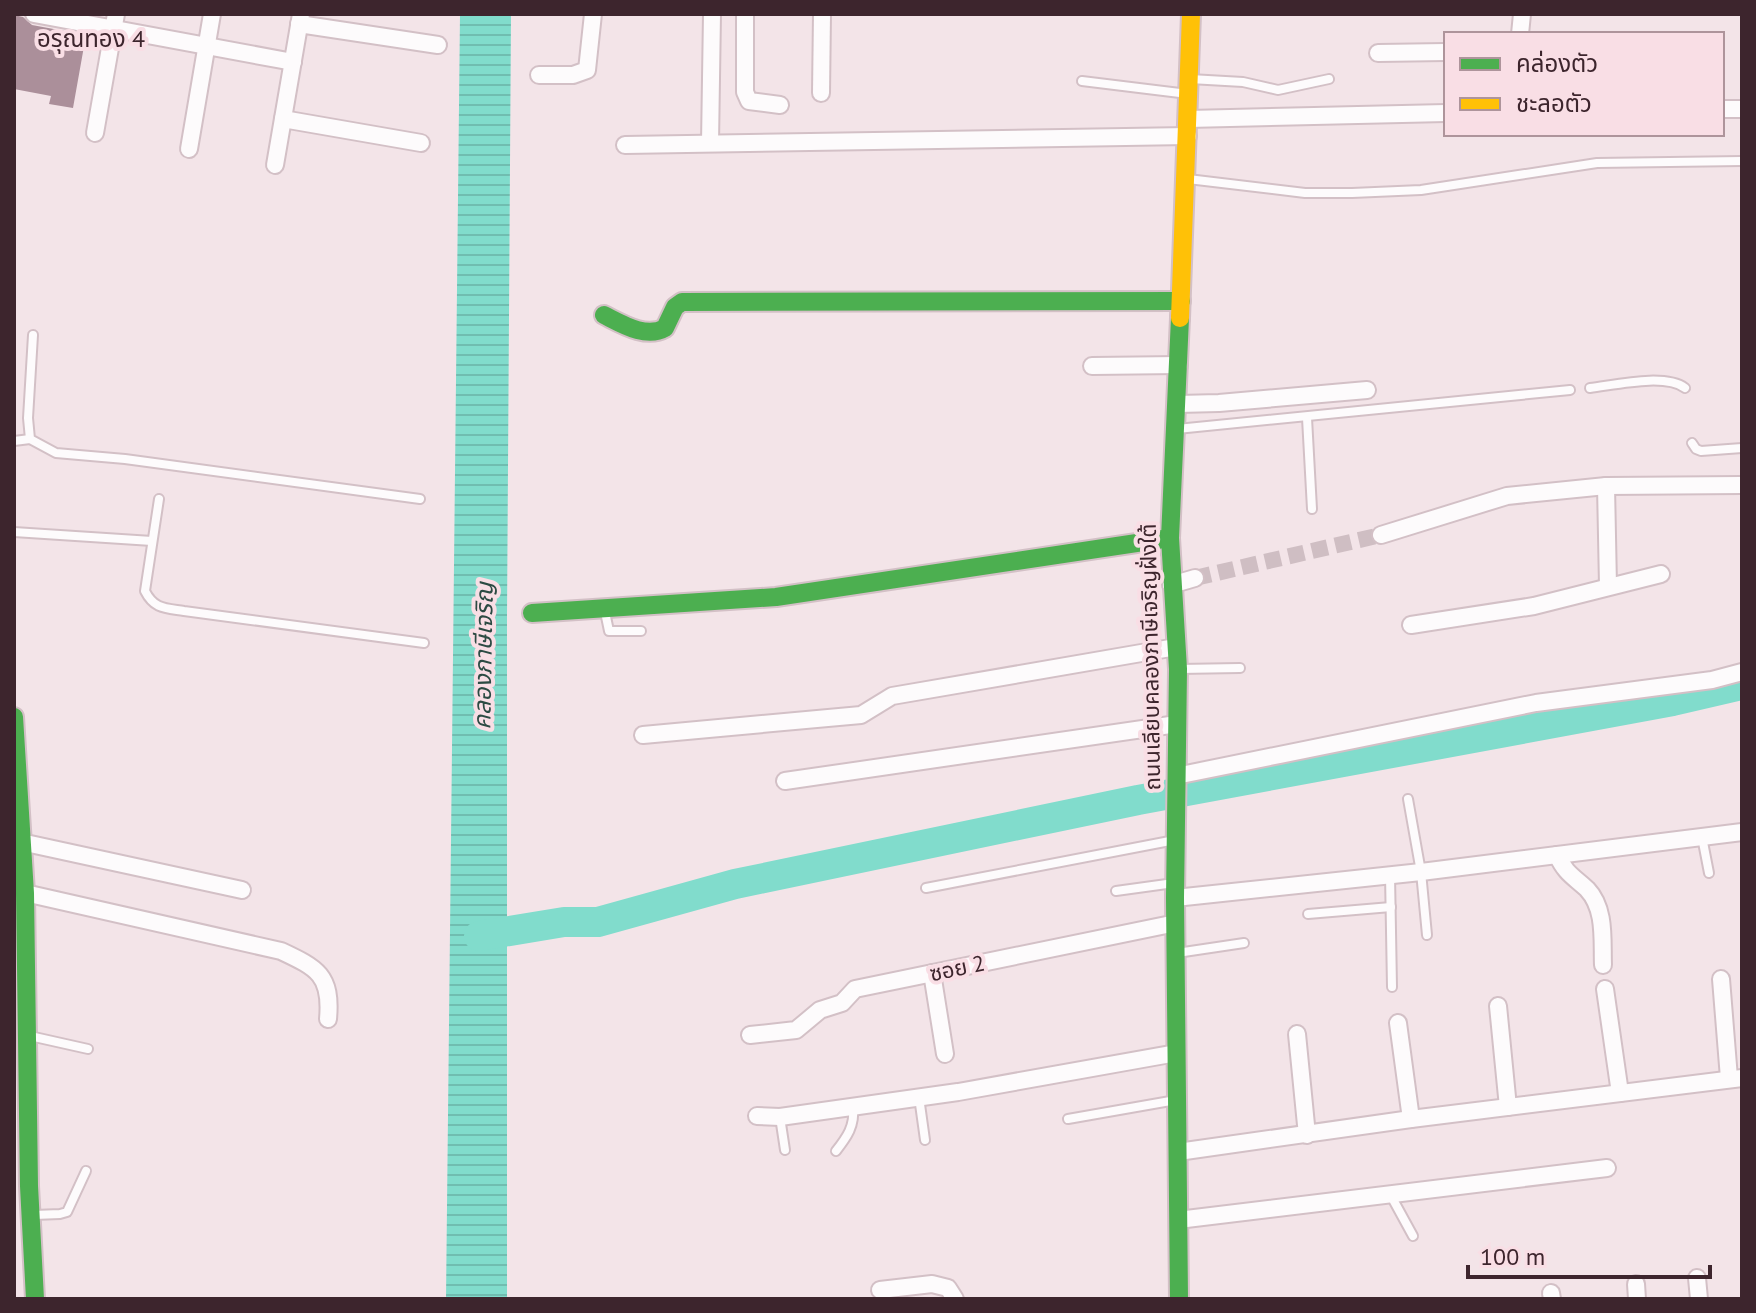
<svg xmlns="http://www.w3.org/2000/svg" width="1756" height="1313" font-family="'PT Sans','Noto Sans Thai',sans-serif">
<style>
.water{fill:url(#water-rules)}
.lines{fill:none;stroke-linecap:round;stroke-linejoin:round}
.river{stroke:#81dccc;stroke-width:30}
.building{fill:#ab8f9a}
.street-tunnel{stroke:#cfbec3;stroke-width:16;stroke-dasharray:16 8;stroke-linecap:butt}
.lane-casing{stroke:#d3c0c6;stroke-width:12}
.street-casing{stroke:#d3c0c6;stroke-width:20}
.fast-casing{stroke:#d3c0c6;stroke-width:22}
.slow-casing{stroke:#d3c0c6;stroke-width:22}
.lane{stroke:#fdfbfc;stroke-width:8}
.street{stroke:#fdfbfc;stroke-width:16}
.fast{stroke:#4caf50;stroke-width:18}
.slow{stroke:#ffc107;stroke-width:18}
.labels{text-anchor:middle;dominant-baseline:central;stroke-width:8;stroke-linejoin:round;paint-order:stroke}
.street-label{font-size:22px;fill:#3d252d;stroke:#f9dee5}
.neighbourhood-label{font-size:24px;fill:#3d252d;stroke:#f9dee5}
.water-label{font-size:24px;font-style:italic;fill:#2c4a43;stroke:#f9dee5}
</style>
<defs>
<pattern id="water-rules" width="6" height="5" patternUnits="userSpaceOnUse" patternTransform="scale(2)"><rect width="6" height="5" fill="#81dccc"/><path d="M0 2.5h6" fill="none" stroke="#70bdb0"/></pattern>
</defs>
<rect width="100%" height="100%" fill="#f3e4e8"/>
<path class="water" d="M460,14H511L507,617V1299H446Z"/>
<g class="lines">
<path class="river" d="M479,936L564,922H598L735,884L1138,800L1673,701L1742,685"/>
</g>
<path class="building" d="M14,15L23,17L32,25L86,35L73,108L49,104L51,96L14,89Z"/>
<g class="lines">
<path class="street-tunnel" d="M1195,578L1381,535"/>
<g class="lane-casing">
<g id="lane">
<path d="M1190,79L1243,82L1278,90L1329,79"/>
<path d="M1082,81L1188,94"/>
<path d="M1188,179L1305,193H1352L1421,190L1597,163L1742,161"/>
<path d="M33,335L28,418L30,439L56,453L125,459L420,499"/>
<path d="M1590,388C1615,385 1665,373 1685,388"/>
<path d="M1307,418L1312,509"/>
<path d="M1177,429L1570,390"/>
<path d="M14,441L30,439"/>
<path d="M1692,443L1696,449L1701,451L1742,448"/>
<path d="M159,499L145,591C154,609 165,608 184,611L424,643"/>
<path d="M14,532L152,541"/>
<path d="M605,612L609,631H641"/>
<path d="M1179,669L1240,668"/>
<path d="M1408,799L1421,872L1427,935"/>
<path d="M1702,837L1709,873"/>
<path d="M1390,875L1392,987"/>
<path d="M926,888L1175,840"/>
<path d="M1116,891L1174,883"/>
<path d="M1308,914L1391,907"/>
<path d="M1177,953L1244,943"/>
<path d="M30,1036L88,1049"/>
<path d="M919,1097L925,1140"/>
<path d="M780,1117L785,1150"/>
<path d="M1068,1119L1176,1100"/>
<path d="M836,1151C847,1137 855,1126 853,1107"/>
<path d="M1390,1194L1413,1236"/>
<path d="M34,1215L60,1214L67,1212L86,1171"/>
</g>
</g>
<g class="street-casing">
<g id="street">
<path d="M34,14L293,62"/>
<path d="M745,14V92L749,101L780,105"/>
<path d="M299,24L438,45"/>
<path d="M1520,34L1522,14"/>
<path d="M1378,53L1446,52"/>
<path d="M539,75H573L587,70L593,14"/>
<path d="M821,93L822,14"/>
<path d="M1722,109H1742"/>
<path d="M283,119L421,143"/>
<path d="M1188,119L1446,113"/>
<path d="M95,133L116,14"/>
<path d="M710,143L712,14"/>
<path d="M625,145L1188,136"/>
<path d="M189,149L212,14"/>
<path d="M275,165L301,14"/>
<path d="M1092,366L1179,365"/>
<path d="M1178,404L1219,403L1367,390"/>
<path d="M1606,486L1608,586"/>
<path d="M1381,535L1507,496L1606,486L1742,485"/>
<path d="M1171,585L1195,578"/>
<path d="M1411,625L1534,606L1661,574"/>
<path d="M643,735L861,715L892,696L1176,647"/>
<path d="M1176,776L1536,703L1712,680L1742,672"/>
<path d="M785,781L1177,724"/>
<path d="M21,842L242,890"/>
<path d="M1557,855C1566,874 1573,876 1587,889C1606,909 1602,940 1603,965"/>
<path d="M25,893L281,951C317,968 332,975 328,1019"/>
<path d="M1175,898L1421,872L1742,832"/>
<path d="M932,973L945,1054"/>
<path d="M1721,979L1729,1078"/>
<path d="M1605,989L1620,1093"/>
<path d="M1498,1006L1508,1107"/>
<path d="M1398,1023L1411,1119"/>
<path d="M1297,1034L1307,1135"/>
<path d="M750,1035L796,1030L820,1010L842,1003L855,989L1176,923"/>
<path d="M757,1116L780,1117L958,1092L1176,1053"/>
<path d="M1178,1152L1411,1119L1742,1078"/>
<path d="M1178,1220L1607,1168"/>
<path d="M1697,1278L1699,1299"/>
<path d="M1636,1284L1637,1299"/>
<path d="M880,1290L932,1284L948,1288L955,1299"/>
<path d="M1551,1293L1552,1299"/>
</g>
</g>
<g class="fast-casing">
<g id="fast">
<path d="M604,315C622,324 646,339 665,328L675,307L682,302L1181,301"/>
<path d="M532,613L776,597L1170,538"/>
<path d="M14,717L25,893L29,1186L35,1299"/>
<path d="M1179,1299L1175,898L1178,669L1170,538L1180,318"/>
</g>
</g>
<g class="slow-casing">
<path id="slow" d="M1180,318L1191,14"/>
</g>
<use href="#lane" class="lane"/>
<use href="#street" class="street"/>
<use href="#fast" class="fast"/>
<use href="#slow" class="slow"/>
</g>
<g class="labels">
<g class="street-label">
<text transform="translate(1150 657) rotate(-91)">ถนนเลียบคลองภาษีเจริญฝั่งใต้</text>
<text transform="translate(957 968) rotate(-12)">ซอย 2</text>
</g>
<g class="neighbourhood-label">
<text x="91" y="38">อรุณทอง 4</text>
</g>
<g class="water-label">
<text transform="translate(483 656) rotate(-89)">คลองภาษีเจริญ</text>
</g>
</g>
<rect width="1756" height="1313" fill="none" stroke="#3d252d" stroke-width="32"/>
<rect x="1444" y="32" width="280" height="104" fill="#f9dee5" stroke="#ae949b" stroke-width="2"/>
<rect x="1460" y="58" width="40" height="12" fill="#4caf50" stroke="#ae949b" stroke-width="2"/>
<text x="1516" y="72" font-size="24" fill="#3d252d">คล่องตัว</text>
<rect x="1460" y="98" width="40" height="12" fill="#ffc107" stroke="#ae949b" stroke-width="2"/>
<text x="1516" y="112" font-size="24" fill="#3d252d">ชะลอตัว</text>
<path d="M1468 1265v12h242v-12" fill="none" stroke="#3d252d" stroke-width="4"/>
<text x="1480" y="1265" font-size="24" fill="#3d252d" stroke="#f9dee5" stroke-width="6" paint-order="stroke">100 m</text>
</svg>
